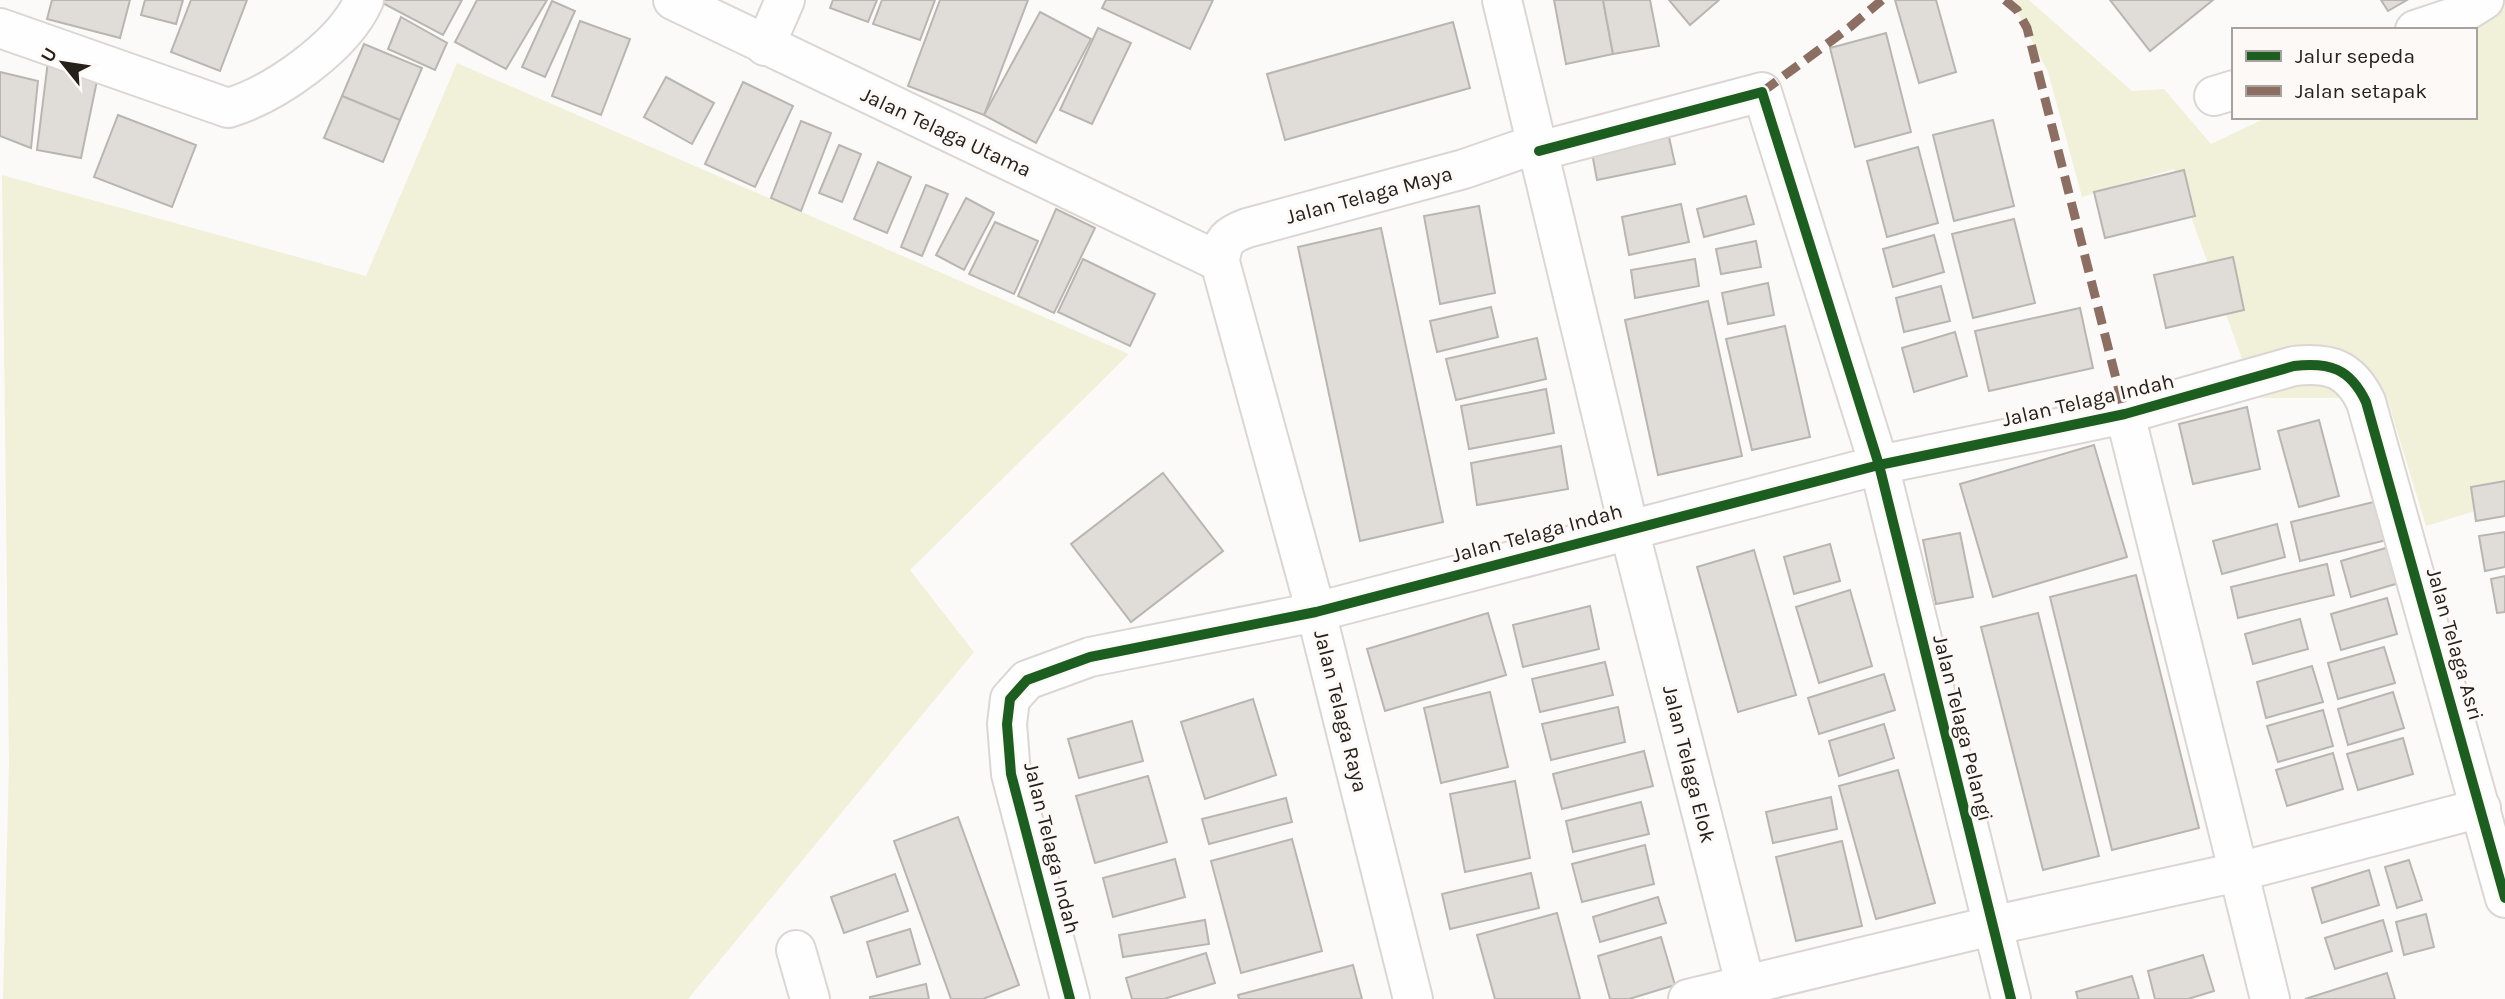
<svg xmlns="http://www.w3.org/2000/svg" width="2505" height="999" font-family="Karla,sans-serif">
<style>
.green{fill:#f1f0d9}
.building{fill:#e0ddd9;stroke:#b9b6b2;stroke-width:2}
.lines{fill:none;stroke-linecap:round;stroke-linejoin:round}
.minor-casing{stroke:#dbd6d3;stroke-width:42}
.minor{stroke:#fffefe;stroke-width:38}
.quiet{stroke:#8d6e63;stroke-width:9;stroke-dasharray:18 9;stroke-linecap:butt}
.cycleway-casing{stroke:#fdf9f7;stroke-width:15}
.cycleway{stroke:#1b5e20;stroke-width:10}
.labels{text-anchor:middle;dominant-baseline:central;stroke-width:6;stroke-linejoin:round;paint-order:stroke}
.street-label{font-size:21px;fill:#26201b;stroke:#fdf9f7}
</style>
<rect width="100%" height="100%" fill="#fcfaf8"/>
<g class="green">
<path d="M2011,0H2029L2132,91L2164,89L2211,144L2268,117H2475V30H2440L2491,0H2505V502L2426,526L2387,398H2256L2174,169L2082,197L2048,72Z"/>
<path d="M457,63L1129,354L910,570L974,652L688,999H3L9,765L2,175L366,276Z"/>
</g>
<g class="building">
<path d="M52,0H130L120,38L47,19Z"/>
<path d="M145,0H183L176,24L141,15Z"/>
<path d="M191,0H247L220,71L171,52Z"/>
<path d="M377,0H462L443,35Z"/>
<path d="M477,0H547L506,69L455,42Z"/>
<path d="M833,0H877L868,22L830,8Z"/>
<path d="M882,0H935L920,40L873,24Z"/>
<path d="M940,0H1028L984,115L908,86Z"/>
<path d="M1106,0H1213L1190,49L1102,8Z"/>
<path d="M1554,0H1603L1613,54L1566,64Z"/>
<path d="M1603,0H1650L1659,46L1613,54Z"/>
<path d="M1669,0H1719L1690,25Z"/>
<path d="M1895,0H1936L1956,72L1919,83Z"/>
<path d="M2110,0H2213L2150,51Z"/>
<path d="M2381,0H2407L2388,11Z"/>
<path d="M552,1L575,11L545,77L522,67Z"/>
<path d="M1040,12L1091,39L1036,143L984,115Z"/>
<path d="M401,17L447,43L435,70L388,49Z"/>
<path d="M580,21L630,39L601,115L552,96Z"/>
<path d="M1453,22L1470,88L1285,140L1267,74Z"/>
<path d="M1098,28L1131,43L1092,124L1060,110Z"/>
<path d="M1886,33L1911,132L1855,147L1830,48Z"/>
<path d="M364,44L422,68L400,120L342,96Z"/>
<path d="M48,61L99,71L81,158L37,150Z"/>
<path d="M0,72L38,81L31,148L0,136Z"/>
<path d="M666,77L714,103L692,144L644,117Z"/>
<path d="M743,82L793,106L755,187L705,164Z"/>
<path d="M342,96L400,120L383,162L324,138Z"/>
<path d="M118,115L196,145L172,207L94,177Z"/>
<path d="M1993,120L2014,206L1954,221L1933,135Z"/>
<path d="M801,121L831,133L801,211L771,198Z"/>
<path d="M1669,137L1675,164L1597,180L1592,153Z"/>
<path d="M839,145L861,154L842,202L819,193Z"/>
<path d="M1918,147L1938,223L1887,237L1867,161Z"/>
<path d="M878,162L911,177L887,233L854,219Z"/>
<path d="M2184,170L2195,216L2105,238L2094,192Z"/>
<path d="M926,185L948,194L922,256L901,247Z"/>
<path d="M1746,196L1754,224L1704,237L1697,209Z"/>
<path d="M966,198L994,213L964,270L936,255Z"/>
<path d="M1681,204L1689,242L1629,255L1622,217Z"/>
<path d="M1479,206L1495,293L1440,304L1424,216Z"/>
<path d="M1056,209L1095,228L1054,313L1018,296Z"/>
<path d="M2014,219L2035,303L1973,318L1952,234Z"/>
<path d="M995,222L1038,241L1014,294L969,274Z"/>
<path d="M1381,228L1443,522L1360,541L1298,247Z"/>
<path d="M1934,235L1944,272L1893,287L1883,249Z"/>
<path d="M1756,241L1761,267L1721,274L1716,249Z"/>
<path d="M2233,257L2244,310L2166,328L2154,275Z"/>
<path d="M1083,259L1155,294L1130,346L1058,312Z"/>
<path d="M1695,259L1699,286L1635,298L1631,270Z"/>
<path d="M1768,283L1774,315L1728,324L1722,293Z"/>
<path d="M1941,286L1950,321L1904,332L1896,298Z"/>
<path d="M1708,301L1742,456L1658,475L1625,320Z"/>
<path d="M1491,307L1498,337L1437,352L1430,321Z"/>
<path d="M2080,308L2093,368L1989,391L1975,331Z"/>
<path d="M1785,326L1810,437L1752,450L1726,339Z"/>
<path d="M1955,332L1967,376L1914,392L1902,348Z"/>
<path d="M1537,338L1546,379L1456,400L1446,359Z"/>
<path d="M1546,389L1554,433L1469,449L1461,406Z"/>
<path d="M2247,407L2260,469L2193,484L2179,424Z"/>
<path d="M2319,420L2339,496L2299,507L2278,431Z"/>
<path d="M2094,445L2127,557L1993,597L1960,484Z"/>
<path d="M1561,446L1568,489L1477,505L1471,463Z"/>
<path d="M1163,473L1223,551L1131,622L1071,544Z"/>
<path d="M2505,481V516L2476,521L2471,487Z"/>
<path d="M2382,500L2391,539L2300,561L2291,522Z"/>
<path d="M2277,524L2285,557L2222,574L2213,541Z"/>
<path d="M2505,532V567L2485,571L2479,536Z"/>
<path d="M1960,533L1973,597L1936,604L1923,540Z"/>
<path d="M1830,544L1840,581L1794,594L1784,557Z"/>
<path d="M2396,545L2406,581L2351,597L2341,561Z"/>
<path d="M1754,550L1796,695L1738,712L1697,567Z"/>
<path d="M2327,564L2334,595L2238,618L2231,587Z"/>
<path d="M2136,575L2199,828L2112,850L2050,597Z"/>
<path d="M2505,576V612L2497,613L2491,579Z"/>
<path d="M1850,590L1872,666L1819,683L1796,607Z"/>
<path d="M2387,598L2397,634L2341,650L2331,614Z"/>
<path d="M1590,606L1599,649L1523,667L1513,625Z"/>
<path d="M1488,613L1506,675L1385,711L1367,649Z"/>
<path d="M2038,613L2099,856L2043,870L1981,627Z"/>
<path d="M2300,619L2308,649L2253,664L2245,634Z"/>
<path d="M2384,647L2395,683L2338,699L2328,663Z"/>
<path d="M1605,662L1613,695L1540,712L1532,679Z"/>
<path d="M2312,666L2323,702L2266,718L2257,682Z"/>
<path d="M1884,674L1895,710L1819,734L1808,698Z"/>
<path d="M1490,692L1508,767L1441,783L1424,708Z"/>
<path d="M2393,692L2404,728L2348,745L2338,709Z"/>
<path d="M1253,699L1276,775L1205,799L1181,722Z"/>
<path d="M1618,707L1625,742L1551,760L1542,724Z"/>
<path d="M2323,710L2333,746L2278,762L2267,726Z"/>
<path d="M1132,721L1143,761L1079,778L1068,739Z"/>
<path d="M1884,724L1894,758L1839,776L1829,741Z"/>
<path d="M2403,738L2413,774L2358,790L2347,754Z"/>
<path d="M1644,751L1653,786L1562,809L1553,774Z"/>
<path d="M2333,753L2343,789L2287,806L2276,770Z"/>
<path d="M1898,770L1935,903L1876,919L1839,786Z"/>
<path d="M1148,776L1167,842L1095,863L1076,796Z"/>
<path d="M1515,781L1530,858L1465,872L1450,794Z"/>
<path d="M1831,797L1837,829L1773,843L1766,812Z"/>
<path d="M1286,798L1292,822L1209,844L1202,819Z"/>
<path d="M1641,802L1649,834L1573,852L1566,821Z"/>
<path d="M958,817L1019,985L983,999H951L894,841Z"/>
<path d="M1292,839L1322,951L1241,973L1211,861Z"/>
<path d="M1842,841L1862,926L1796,941L1776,857Z"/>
<path d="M1645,845L1654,884L1582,902L1572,864Z"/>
<path d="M1175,859L1185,897L1113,917L1103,878Z"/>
<path d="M2409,860L2422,900L2397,908L2385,867Z"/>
<path d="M2369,870L2379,905L2322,923L2312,888Z"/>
<path d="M1531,873L1539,908L1450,929L1442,894Z"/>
<path d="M895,874L908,911L844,933L831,897Z"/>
<path d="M1658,897L1666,923L1600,942L1593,917Z"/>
<path d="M1557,913L1580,999H1495L1477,935Z"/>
<path d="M2426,914L2434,947L2404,955L2396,922Z"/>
<path d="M1205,920L1209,944L1123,957L1119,935Z"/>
<path d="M2383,920L2392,951L2335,969L2325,938Z"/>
<path d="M910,929L920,964L877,977L867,942Z"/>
<path d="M1661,937L1675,985L1629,999H1610L1598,956Z"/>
<path d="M1206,953L1215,983L1164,999H1132L1126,978Z"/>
<path d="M2203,955L2214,991L2188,999H2155L2148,971Z"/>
<path d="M1353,965L1362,999H1239L1238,995Z"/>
<path d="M2387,973L2395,999H2305Z"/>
<path d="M2132,976L2139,999H2078L2076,992Z"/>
<path d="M926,984L929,999H870V997Z"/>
</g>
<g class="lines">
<g class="minor-casing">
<g id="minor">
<path d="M673,0L1220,262"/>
<path d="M1502,0L1629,529L1749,999"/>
<path d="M0,28L228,108C275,94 344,46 364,0"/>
<path d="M2415,30L2460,15L2484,0"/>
<path d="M765,46L785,0"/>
<path d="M2214,96L2234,90"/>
<path d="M1539,151L1762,92L1879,465L2011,999"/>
<path d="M2125,414L2270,999"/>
<path d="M796,950L810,999"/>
<path d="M1070,999L1011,774L1007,724L1010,699L1027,680L1090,657L1316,612L1879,465L2125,414L2294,366C2329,362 2350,368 2366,402L2505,898"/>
<path d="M1413,999L1316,612L1220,262C1222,240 1228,235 1247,228L1464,169L1536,144"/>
<path d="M1688,999L1991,926L2238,872L2481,808"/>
</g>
</g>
<use href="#minor" class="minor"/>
<g class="quiet">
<path d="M2005,0L2017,10L2027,28L2125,414"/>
<path d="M1762,92L1850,27L1882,0"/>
</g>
<g class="cycleway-casing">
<g id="cycleway">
<path d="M1539,151L1762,92L1879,465L2011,999"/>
<path d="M1070,999L1011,774L1007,724L1010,699L1027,680L1090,657L1316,612L1879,465L2125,414L2294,366C2329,362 2350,368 2366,402L2505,898"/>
</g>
</g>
<use href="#cycleway" class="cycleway"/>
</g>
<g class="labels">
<g class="street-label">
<text transform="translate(946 132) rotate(25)">Jalan Telaga Utama</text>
<text transform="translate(1369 195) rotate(-15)">Jalan Telaga Maya</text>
<text transform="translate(2088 400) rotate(-13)">Jalan Telaga Indah</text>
<text transform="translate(1537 533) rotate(-15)">Jalan Telaga Indah</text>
<text transform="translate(2455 644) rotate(74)">Jalan Telaga Asri</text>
<text transform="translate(1341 711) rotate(76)">Jalan Telaga Raya</text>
<text transform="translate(1963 728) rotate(76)">Jalan Telaga Pelangi</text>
<text transform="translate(1689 764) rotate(76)">Jalan Telaga Elok</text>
<text transform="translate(1052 848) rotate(76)">Jalan Telaga Indah</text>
</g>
</g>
<rect x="2232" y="28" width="245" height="91" fill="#fdf9f7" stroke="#a7a29f" stroke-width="2"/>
<rect x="2246" y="51" width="35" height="10" fill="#1b5e20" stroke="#a7a29f" stroke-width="2"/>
<text x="2295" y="63" font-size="21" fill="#26201b">Jalur sepeda</text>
<rect x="2246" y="86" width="35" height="10" fill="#8d6e63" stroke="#a7a29f" stroke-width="2"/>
<text x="2295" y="98" font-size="21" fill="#26201b">Jalan setapak</text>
<g transform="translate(63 63) rotate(300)" stroke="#fdf9f7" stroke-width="5" paint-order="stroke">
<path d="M0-5L12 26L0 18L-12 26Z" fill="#26201b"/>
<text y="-10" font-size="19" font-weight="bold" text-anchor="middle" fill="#26201b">U</text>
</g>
</svg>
